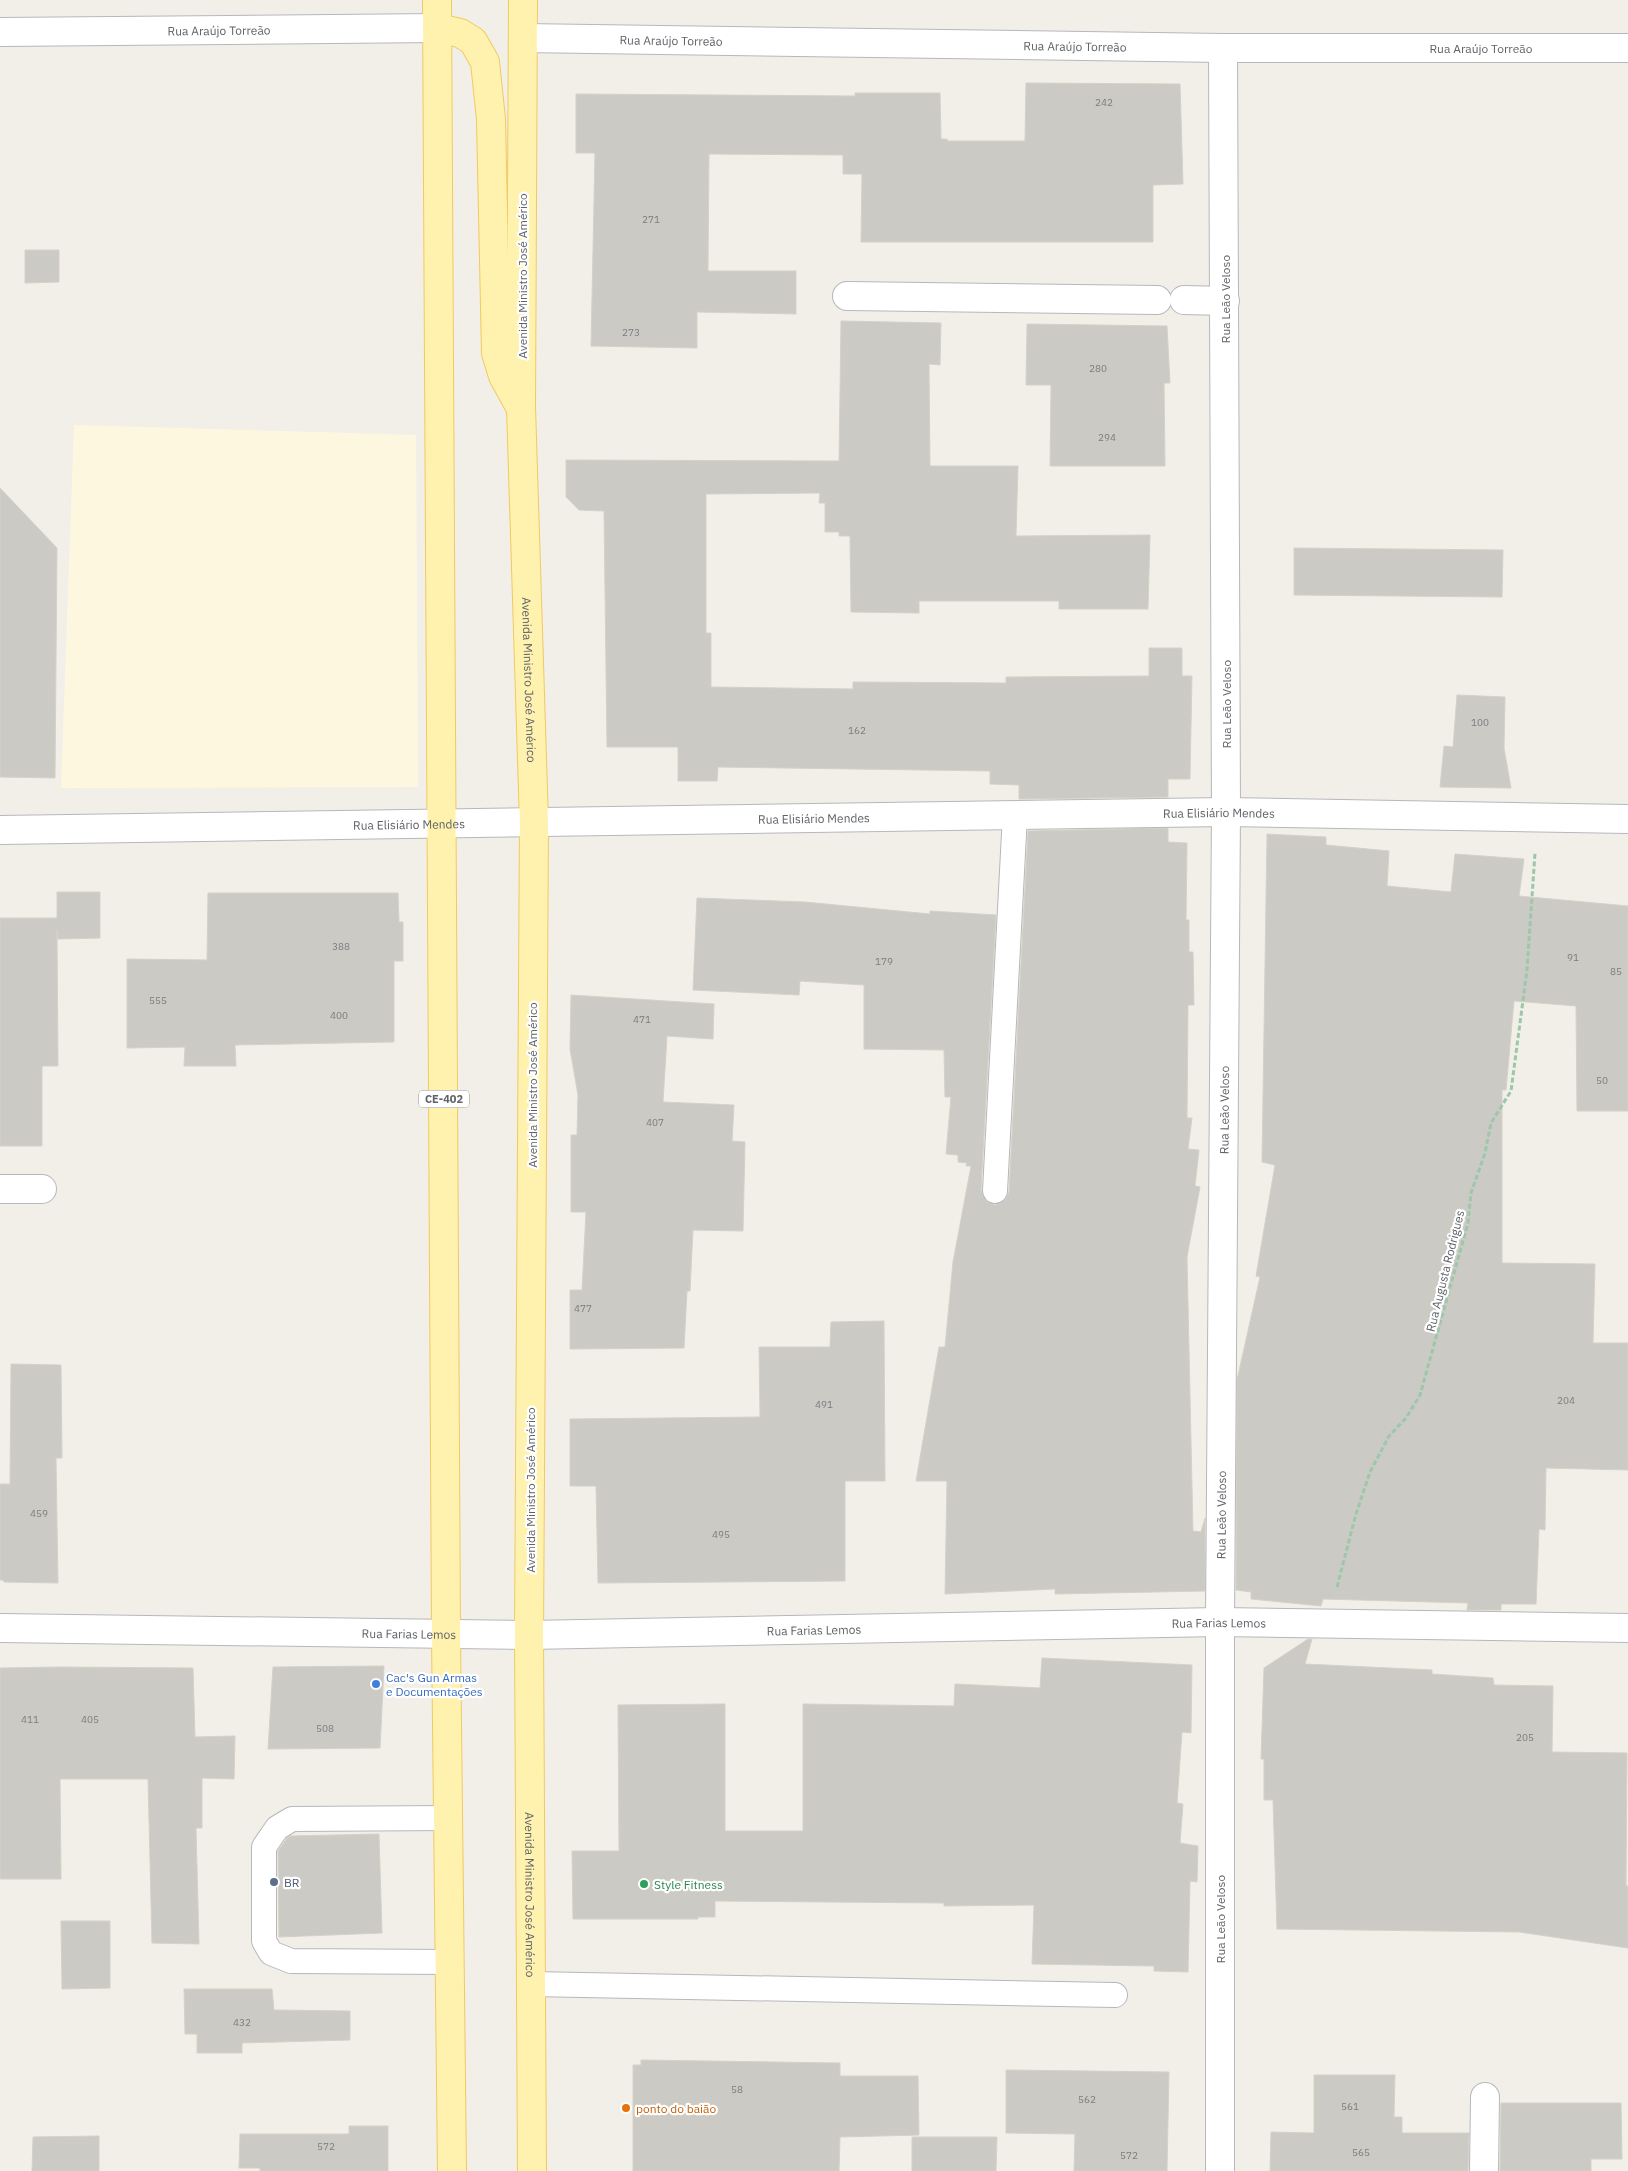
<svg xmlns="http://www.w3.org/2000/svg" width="1628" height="2171" font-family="'IBM Plex Sans',sans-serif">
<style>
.commercial{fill:#fef7e0}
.building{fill:#cccac5;stroke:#d6d1c6}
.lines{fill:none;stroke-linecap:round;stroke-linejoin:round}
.service-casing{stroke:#b5b8bc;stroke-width:26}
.minor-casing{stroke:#b5b8bc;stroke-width:30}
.primary-casing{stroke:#f2c960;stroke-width:30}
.path{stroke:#9cc7a9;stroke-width:3;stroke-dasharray:5 2.5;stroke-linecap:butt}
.service{stroke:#fff;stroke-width:24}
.minor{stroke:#fff;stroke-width:28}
.primary{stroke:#fff2af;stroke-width:28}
.shop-dot{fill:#3f7fe0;stroke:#fff;stroke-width:2}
.service-dot{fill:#5c6f8a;stroke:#fff;stroke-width:2}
.leisure-dot{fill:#2e9e5b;stroke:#fff;stroke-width:2}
.food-dot{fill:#e8710a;stroke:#fff;stroke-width:2}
.labels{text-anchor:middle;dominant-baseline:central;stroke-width:4.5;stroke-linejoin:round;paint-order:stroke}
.number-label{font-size:10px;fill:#7a7d7f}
.shield{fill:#fff;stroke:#8f9295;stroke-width:1}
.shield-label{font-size:11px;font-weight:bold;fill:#5f6368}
.street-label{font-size:12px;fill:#5f6368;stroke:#fff}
.shop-label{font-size:12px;fill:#366cbe;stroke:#fff;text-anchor:start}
.service-label{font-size:12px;fill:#4e5e75;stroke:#fff;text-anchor:start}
.leisure-label{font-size:12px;fill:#27864d;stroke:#fff;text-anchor:start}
.food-label{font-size:12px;fill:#c56008;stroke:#fff;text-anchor:start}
</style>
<rect width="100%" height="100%" fill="#f1efe8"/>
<path class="commercial" d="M74,425L416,435L418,787L61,788Z"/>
<g class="building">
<path d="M1026,83L1180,84L1183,184L1153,185V242H861L862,174H843V155L709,154L708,271H796V314L697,312V348L591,346L595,153H576V94L855,96V93H940L941,139H947L948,141H1025Z"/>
<path d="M25,250H59V282L25,283Z"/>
<path d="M841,321L941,323L940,365L929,364L930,466H1018L1016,536L1150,535L1148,609H1059V601H919V613L851,612L850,536H839V532H825V503H819L820,493L706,494V633H711V687L853,689V682L1006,683V677L1149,676V648H1182V676H1192L1190,779H1168V797L1019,799V785L990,784V771L718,767L717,781H678V747H607L604,511L579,510L566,497V460L839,461Z"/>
<path d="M1027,324L1167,326L1170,383H1164L1165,466H1050L1051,385H1026Z"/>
<path d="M0,488L57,548L55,778L0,777Z"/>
<path d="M1294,548L1503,550L1502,597L1294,595Z"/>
<path d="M1457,695L1505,697L1504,748L1511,788L1440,787L1444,746L1453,747Z"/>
<path d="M1168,828V842L1187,843L1186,920H1189V952H1193L1194,1005H1188L1187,1118H1192L1188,1149L1199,1150L1195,1186L1200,1187L1187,1257L1193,1531L1201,1532L1205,1518V1591L1055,1594V1589L945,1594L947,1481H916L939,1347H945L953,1262L971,1166H966L967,1163L958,1162V1155L946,1154L951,1097H945L944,1050L864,1049V985L800,981L799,995L693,990L697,898L805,902L930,914V911L996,915L981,1190L983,1197L987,1202L995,1205L1001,1203L1006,1199L1009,1192L1028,831Z"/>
<path d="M1267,834L1326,837V845L1389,851L1387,886L1451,892L1455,854L1524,859L1519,896L1628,906V1111H1577L1576,1006L1514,1001L1506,1090H1502V1263L1595,1264L1593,1343H1628V1470L1546,1468L1545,1530L1539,1529L1536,1604H1501V1610H1467L1468,1603L1323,1599L1321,1606L1251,1599V1592L1236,1590L1237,1380L1260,1277L1256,1276L1275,1165L1262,1162Z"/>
<path d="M57,892H100V938L58,939L57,930L58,1066H42V1146H0V918H57Z"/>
<path d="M208,893H398L399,922H403V961H394V1042L235,1045L236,1066H184L185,1047L127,1048V959L207,960Z"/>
<path d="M571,995L714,1004L713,1039L667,1036L663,1102L734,1105L732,1141L745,1142L743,1231L693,1230L690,1291H687L684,1348L570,1349V1290H582L586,1212H571V1135H577L578,1095L570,1049Z"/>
<path d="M884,1321L885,1481H845V1581L598,1583L596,1486H570V1419L760,1417L759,1347H830L831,1322Z"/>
<path d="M11,1364L61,1365L62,1458H56L58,1583L4,1582L3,1580H0V1484H10Z"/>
<path d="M1308,1639H1312L1305,1664L1432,1670V1674L1493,1678L1494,1685L1553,1686L1552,1752L1627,1753L1626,1886H1628V1948L1519,1932L1277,1929L1273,1800H1264V1759H1261L1264,1668Z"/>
<path d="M1042,1658L1192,1665L1191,1733L1182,1732L1177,1803L1183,1804L1180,1843L1198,1846L1197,1882L1190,1881L1188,1972L1154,1971V1966L1032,1964L1034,1905L944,1906V1903L715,1901V1917H698V1919H573L572,1851H619L618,1705L725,1704V1831H803V1704L954,1706L955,1684L1040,1688Z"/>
<path d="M384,1666L380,1748L268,1749L273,1667Z"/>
<path d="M59,1667L193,1668L195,1737L235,1736L234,1779L202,1778V1828H196L199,1944L152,1943L148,1779H60L61,1879H0V1668Z"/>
<path d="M379,1834L382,1933L279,1937L278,1851L287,1838L290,1836Z"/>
<path d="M61,1921H110V1988L62,1989Z"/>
<path d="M184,1989H272L274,2010L350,2011V2040L242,2043V2053H197V2034H185Z"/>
<path d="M641,2060L840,2063V2076H918L919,2135L840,2137L839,2171H633V2065H641Z"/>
<path d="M1006,2070L1169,2072L1167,2171H1074L1075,2134L1006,2133Z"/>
<path d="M1314,2075H1395L1394,2117H1402V2133H1469L1468,2171H1270L1271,2132L1314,2133Z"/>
<path d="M1501,2103H1621L1622,2159H1591V2171H1500Z"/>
<path d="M349,2126H388V2171H260V2168H239L240,2134H349Z"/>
<path d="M99,2136V2171H32L33,2137Z"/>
<path d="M912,2137H997L996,2171H912Z"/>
</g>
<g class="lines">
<g class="service-casing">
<g id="service">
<path d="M995,1191L1015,815"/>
<path d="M449,1818L292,1819L277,1828L264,1847V1941L271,1953L291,1961L450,1962"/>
<path d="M531,1984L1115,1995"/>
</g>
</g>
<g class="minor-casing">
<g id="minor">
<path id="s1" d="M0,32L437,28"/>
<path id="s2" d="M523,38L1223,48H1628"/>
<path d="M847,296L1157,300"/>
<path d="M1184,300L1225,301"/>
<path id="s3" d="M0,830L1226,812L1628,819"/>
<path d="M0,1189H42"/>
<path id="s4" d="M0,1628L529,1635L1220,1622L1628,1628"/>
<path id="s5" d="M1220,2171V1622L1226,812L1223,48"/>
<path d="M1484,2171L1485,2097"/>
</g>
</g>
<g class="primary-casing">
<g id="primary">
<path d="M437,0L446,1634L452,2171"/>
<path id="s6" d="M523,0L521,407L534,823L529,1635L532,2171"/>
<path d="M437,28L460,33L473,41L485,62L491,119L496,353L503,376L519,405"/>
</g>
</g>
<path class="path" d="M1337,1587L1356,1514L1370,1472L1389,1436L1406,1418L1420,1395L1468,1223L1471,1193L1485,1153L1491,1123L1511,1091L1527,970L1535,853"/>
<use href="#service" class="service"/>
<use href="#minor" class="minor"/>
<use href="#primary" class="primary"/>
</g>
<circle class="shop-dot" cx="376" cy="1684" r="5"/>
<circle class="service-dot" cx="274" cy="1882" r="5"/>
<circle class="leisure-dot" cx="644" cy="1884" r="5"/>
<circle class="food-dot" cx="626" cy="2108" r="5"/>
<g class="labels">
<g class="number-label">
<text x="1104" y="102">242</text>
<text x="651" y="219">271</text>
<text x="631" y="332">273</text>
<text x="1098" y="368">280</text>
<text x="1107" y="437">294</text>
<text x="1480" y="722">100</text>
<text x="857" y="730">162</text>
<text x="341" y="946">388</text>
<text x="1573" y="957">91</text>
<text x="884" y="961">179</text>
<text x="1616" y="971">85</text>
<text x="158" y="1000">555</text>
<text x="339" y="1015">400</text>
<text x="642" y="1019">471</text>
<text x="1602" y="1080">50</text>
<text x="655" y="1122">407</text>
<text x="583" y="1308">477</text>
<text x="1566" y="1400">204</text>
<text x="824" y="1404">491</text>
<text x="39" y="1513">459</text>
<text x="721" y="1534">495</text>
<text x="30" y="1719">411</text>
<text x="90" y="1719">405</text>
<text x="325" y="1728">508</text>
<text x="1525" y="1737">205</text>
<text x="242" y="2022">432</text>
<text x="737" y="2089">58</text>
<text x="1087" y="2099">562</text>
<text x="1350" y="2106">561</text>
<text x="326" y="2146">572</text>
<text x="1361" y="2152">565</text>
<text x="1129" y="2155">572</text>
</g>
<rect class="shield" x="419" y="1090.5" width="50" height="17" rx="4"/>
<g class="shield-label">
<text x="444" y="1099">CE-402</text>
</g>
<g class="street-label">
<text stroke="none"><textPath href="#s1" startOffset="219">Rua Araújo Torreão</textPath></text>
<text stroke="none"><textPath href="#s2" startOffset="148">Rua Araújo Torreão</textPath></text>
<text stroke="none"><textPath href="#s2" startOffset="552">Rua Araújo Torreão</textPath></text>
<text stroke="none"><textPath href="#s2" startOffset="958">Rua Araújo Torreão</textPath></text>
<text transform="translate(522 276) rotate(-90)">Avenida Ministro José Américo</text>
<text transform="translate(1225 299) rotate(-90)">Rua Leão Veloso</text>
<text stroke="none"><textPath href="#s6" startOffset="680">Avenida Ministro José Américo</textPath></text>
<text transform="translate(1226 704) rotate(-90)">Rua Leão Veloso</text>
<text stroke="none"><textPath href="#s3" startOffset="1219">Rua Elisiário Mendes</textPath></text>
<text stroke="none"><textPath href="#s3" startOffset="814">Rua Elisiário Mendes</textPath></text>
<text stroke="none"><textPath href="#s3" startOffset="409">Rua Elisiário Mendes</textPath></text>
<text transform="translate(532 1085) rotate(-90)">Avenida Ministro José Américo</text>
<text stroke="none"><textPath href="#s5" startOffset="1061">Rua Leão Veloso</textPath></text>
<text transform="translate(1445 1271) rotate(-76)">Rua Augusta Rodrigues</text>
<text transform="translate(530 1490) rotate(-90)">Avenida Ministro José Américo</text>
<text stroke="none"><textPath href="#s5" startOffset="656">Rua Leão Veloso</textPath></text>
<text stroke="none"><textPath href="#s4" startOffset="1219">Rua Farias Lemos</textPath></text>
<text stroke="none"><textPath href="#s4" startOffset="814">Rua Farias Lemos</textPath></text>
<text stroke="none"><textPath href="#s4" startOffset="409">Rua Farias Lemos</textPath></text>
<text stroke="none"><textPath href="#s6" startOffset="1895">Avenida Ministro José Américo</textPath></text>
<text transform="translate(1220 1919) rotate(-90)">Rua Leão Veloso</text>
</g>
<g class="shop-label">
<text x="386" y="1677">Cac's Gun Armas<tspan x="386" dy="14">e Documentações</tspan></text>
</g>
<g class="service-label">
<text x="284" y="1882">BR</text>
</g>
<g class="leisure-label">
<text x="654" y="1884">Style Fitness</text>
</g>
<g class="food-label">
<text x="636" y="2108">ponto do baião</text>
</g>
</g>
</svg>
